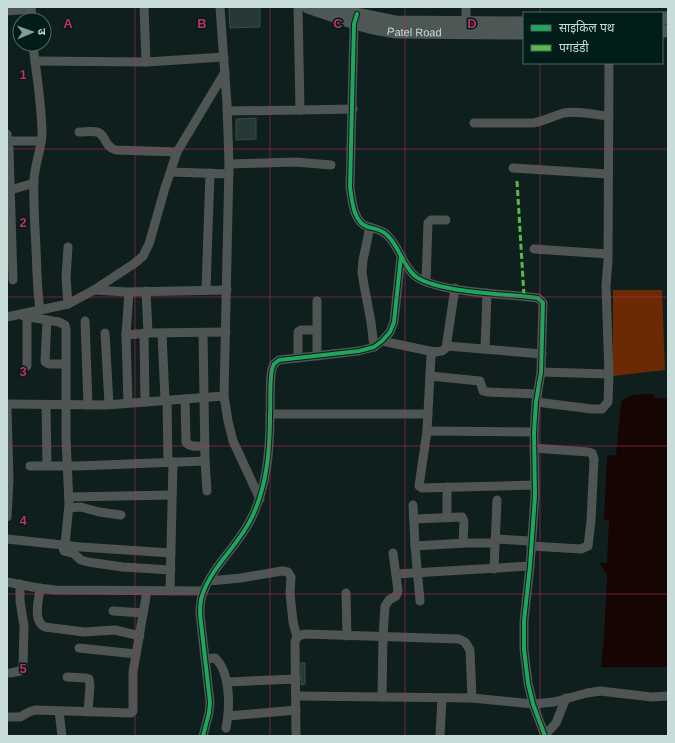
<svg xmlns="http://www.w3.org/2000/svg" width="675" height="743" font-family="Helvetica,'Noto Sans Devanagari',sans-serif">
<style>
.green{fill:#6b2a04}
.water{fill:#170503}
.building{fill:#273937;stroke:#3b4c4a}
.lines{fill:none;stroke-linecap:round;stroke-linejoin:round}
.street{stroke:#4e5553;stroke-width:9}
.secondary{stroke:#4d5755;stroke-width:13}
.quiet{stroke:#58b947;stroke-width:3;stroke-dasharray:6 3;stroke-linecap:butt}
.cycleway-casing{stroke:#001d19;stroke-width:6}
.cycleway{stroke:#20a55d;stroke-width:4}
.grid{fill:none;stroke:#c32c68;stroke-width:1;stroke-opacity:0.55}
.labels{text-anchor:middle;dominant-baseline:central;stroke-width:3;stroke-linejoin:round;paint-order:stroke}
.street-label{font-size:11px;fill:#c8ddd9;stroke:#001d19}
.grid-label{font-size:13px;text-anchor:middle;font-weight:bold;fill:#c32c68;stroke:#001d19;stroke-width:3;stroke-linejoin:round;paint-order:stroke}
</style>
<rect width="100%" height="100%" fill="#0e1f1d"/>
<path class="green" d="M613,290H662L665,370L613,376Z"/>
<path class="water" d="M654,394V398H668V667H601L604,638L607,576L600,563H607L609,520H604L607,456L616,455L621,403C626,392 643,395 654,394Z"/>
<g class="building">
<path d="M229,7H260V27L230,28Z"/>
<path d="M256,118V139L236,140V119Z"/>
<path d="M301,663H305V684L301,685Z"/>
</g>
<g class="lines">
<g class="street">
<path d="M31,7L32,20"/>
<path d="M144,7L146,62"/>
<path d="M220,7L227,104L229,164L224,396L228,421L233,441L260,499"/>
<path d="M7,11L31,9"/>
<path d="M356,18L354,24L350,187C352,200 353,222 368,227C375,229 381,229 387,235C399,246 402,264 414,275C434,293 510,294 538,298L543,303L541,372L536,402L534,432L535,496L530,566L524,621V649L528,683L533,704L545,736"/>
<path d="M466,22V7"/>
<path d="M35,61L146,62L224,57"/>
<path d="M300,110L353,109"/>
<path d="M227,111L300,110L298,7"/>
<path d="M474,123H533C544,121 553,116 564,113C578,110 594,115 609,116"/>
<path d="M79,132C85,132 92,131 97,132C106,134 104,147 116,150L177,152"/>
<path d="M7,134L9,149L13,280"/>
<path d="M8,141H41"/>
<path d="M229,164L296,162L331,165"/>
<path d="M513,168L608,174"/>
<path d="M171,172L229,174"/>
<path d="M7,191L34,183"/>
<path d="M370,227L363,260L362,272L364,285L371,322L374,347"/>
<path d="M68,247L66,278L68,304"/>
<path d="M534,249L608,254"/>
<path d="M426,282L428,223L431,220H446"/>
<path d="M455,288L446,348L442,351L434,352L431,356L427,431L419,486L422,488L535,485"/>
<path d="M94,290L127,292L227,290"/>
<path d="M206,290L210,173"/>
<path d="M146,291L148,333"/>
<path d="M317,301V356"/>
<path d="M40,310L68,304L94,290L135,263L143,256L149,244L165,188L177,152L225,72"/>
<path d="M23,316L59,322L65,325L66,329V438L69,504L65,545"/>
<path d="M7,317L40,310C37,290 37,270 36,249C35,226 33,203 34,179C35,164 41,150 42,135C42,104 36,74 33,44"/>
<path d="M47,320L45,362L49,364H66"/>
<path d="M85,321L88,405"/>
<path d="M105,333L109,404"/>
<path d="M203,333L205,461L207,491"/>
<path d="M144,334L145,402"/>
<path d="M162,334L165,400"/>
<path d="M126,335L148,333L226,332"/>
<path d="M382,341L434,352"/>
<path d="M447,346L542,354"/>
<path d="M485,349L487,293"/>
<path d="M298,358V332L301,330H317"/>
<path d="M27,366V316"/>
<path d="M541,372L609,374"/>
<path d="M430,376L480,381L483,391L487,392L537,394"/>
<path d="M185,399L186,442C190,448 199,446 205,446"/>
<path d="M167,400L168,462"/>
<path d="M536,402L592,409H602L608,402L609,374L606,286L608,260L609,63"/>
<path d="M128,403L126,335L129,292"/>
<path d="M7,404L106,405L224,396"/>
<path d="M46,405L47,465"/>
<path d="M7,409L9,479L7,517"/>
<path d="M270,414H428"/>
<path d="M427,431L534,432"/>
<path d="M30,466H77L205,461"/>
<path d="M447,487V518"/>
<path d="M69,497L172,495"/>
<path d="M413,505L415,546L420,601"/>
<path d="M69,508L81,507L99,512L121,515"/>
<path d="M414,519L462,517L464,521L463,543"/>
<path d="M7,539L81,547L171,553"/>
<path d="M495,539L531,541"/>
<path d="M62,545L64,551L73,553L81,560L88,562L123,567L171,570"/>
<path d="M415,546L466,543H494"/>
<path d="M531,546L581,549L588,546L591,521L594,459L592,453L588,452L534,448"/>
<path d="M494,569L497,500"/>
<path d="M396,574L530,566"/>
<path d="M209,581L241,578L282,571L288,572L291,577L290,593L293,622L297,637"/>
<path d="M7,582L38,588L55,590L204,591"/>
<path d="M40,588C39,600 32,621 45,627L84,632L115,630L140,636"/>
<path d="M170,591L173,462"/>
<path d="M346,593L347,636"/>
<path d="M113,611L143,613"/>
<path d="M79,648L136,654"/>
<path d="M206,659L215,658C231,673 230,708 226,728"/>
<path d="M10,673L20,671L23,666L24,626L20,601V584"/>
<path d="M67,677L86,678L89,679L90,686L88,712"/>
<path d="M227,682L296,679"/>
<path d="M296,696L472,698L533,704L554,702L587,693L600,691L652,697L668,696"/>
<path d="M382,697L383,637L385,606L389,600L396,596L398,591L393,553"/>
<path d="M59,711L62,736"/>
<path d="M229,716L296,710"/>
<path d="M7,717H20L29,712L35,710L131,713L133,711V672L147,591"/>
<path d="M545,735L556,723L566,698"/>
<path d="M203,736L209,713L210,702L200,614C200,608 200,602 202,596C211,567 238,546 251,519C267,487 270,450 270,415C271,400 269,384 272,369L274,364L279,360L359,351L374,347L382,341L390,332L394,322L401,256"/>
<path d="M296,736L295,642C297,636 300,635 305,634L459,639L465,642L470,650L472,698"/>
<path d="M440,736L442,698"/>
</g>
<g class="secondary">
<path id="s1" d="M308,7C338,17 363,28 396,32L524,33"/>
<path d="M338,7L357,14L396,22L524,23"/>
<path d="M662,18H668"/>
<path d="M662,31H668"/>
</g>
<path class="quiet" d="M517,181L524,296"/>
<g class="cycleway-casing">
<g id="cycleway">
<path d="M357,14L354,24L350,187C352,200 353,222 368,227C375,229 381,229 387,235C399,246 402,264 414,275C434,293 510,294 538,298L543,303L541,372L536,402L534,432L535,496L530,566L524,621V649L528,683L533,704L545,736"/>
<path d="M203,736L209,713L210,702L200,614C200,608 200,602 202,596C211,567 238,546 251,519C267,487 270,450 270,415C271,400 269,384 272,369L274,364L279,360L359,351L374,347L382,341L390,332L394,322L401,256"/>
</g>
</g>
<use href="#cycleway" class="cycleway"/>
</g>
<path class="grid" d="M135,7V736M270,7V736M405,7V736M540,7V13M540,63V736M7,149H668M7,297H668M7,446H668M7,594H668"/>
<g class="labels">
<g class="street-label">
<text stroke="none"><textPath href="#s1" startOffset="110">Patel Road</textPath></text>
</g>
</g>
<g class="grid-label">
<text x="68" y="28">A</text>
<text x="202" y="28">B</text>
<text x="338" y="28">C</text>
<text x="472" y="28">D</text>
<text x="23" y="79">1</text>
<text x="23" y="227">2</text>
<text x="23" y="376">3</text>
<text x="23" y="525">4</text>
<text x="23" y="673">5</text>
</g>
<rect width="675" height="743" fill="none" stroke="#c8ddd9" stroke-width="16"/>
<rect x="523" y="12" width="140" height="52" fill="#001d19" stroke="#506a66"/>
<rect x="531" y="25" width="20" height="6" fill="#20a55d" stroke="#506a66"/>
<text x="559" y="32" font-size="12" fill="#c8ddd9">साइकिल पथ</text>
<rect x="531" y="45" width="20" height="6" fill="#58b947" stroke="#506a66"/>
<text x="559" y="52" font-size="12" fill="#c8ddd9">पगडंडी</text>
<g transform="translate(32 32) rotate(88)"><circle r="19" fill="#001d19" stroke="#506a66"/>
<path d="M0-3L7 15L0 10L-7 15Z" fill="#879a97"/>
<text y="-6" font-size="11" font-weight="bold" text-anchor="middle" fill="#c8ddd9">उ</text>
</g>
</svg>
